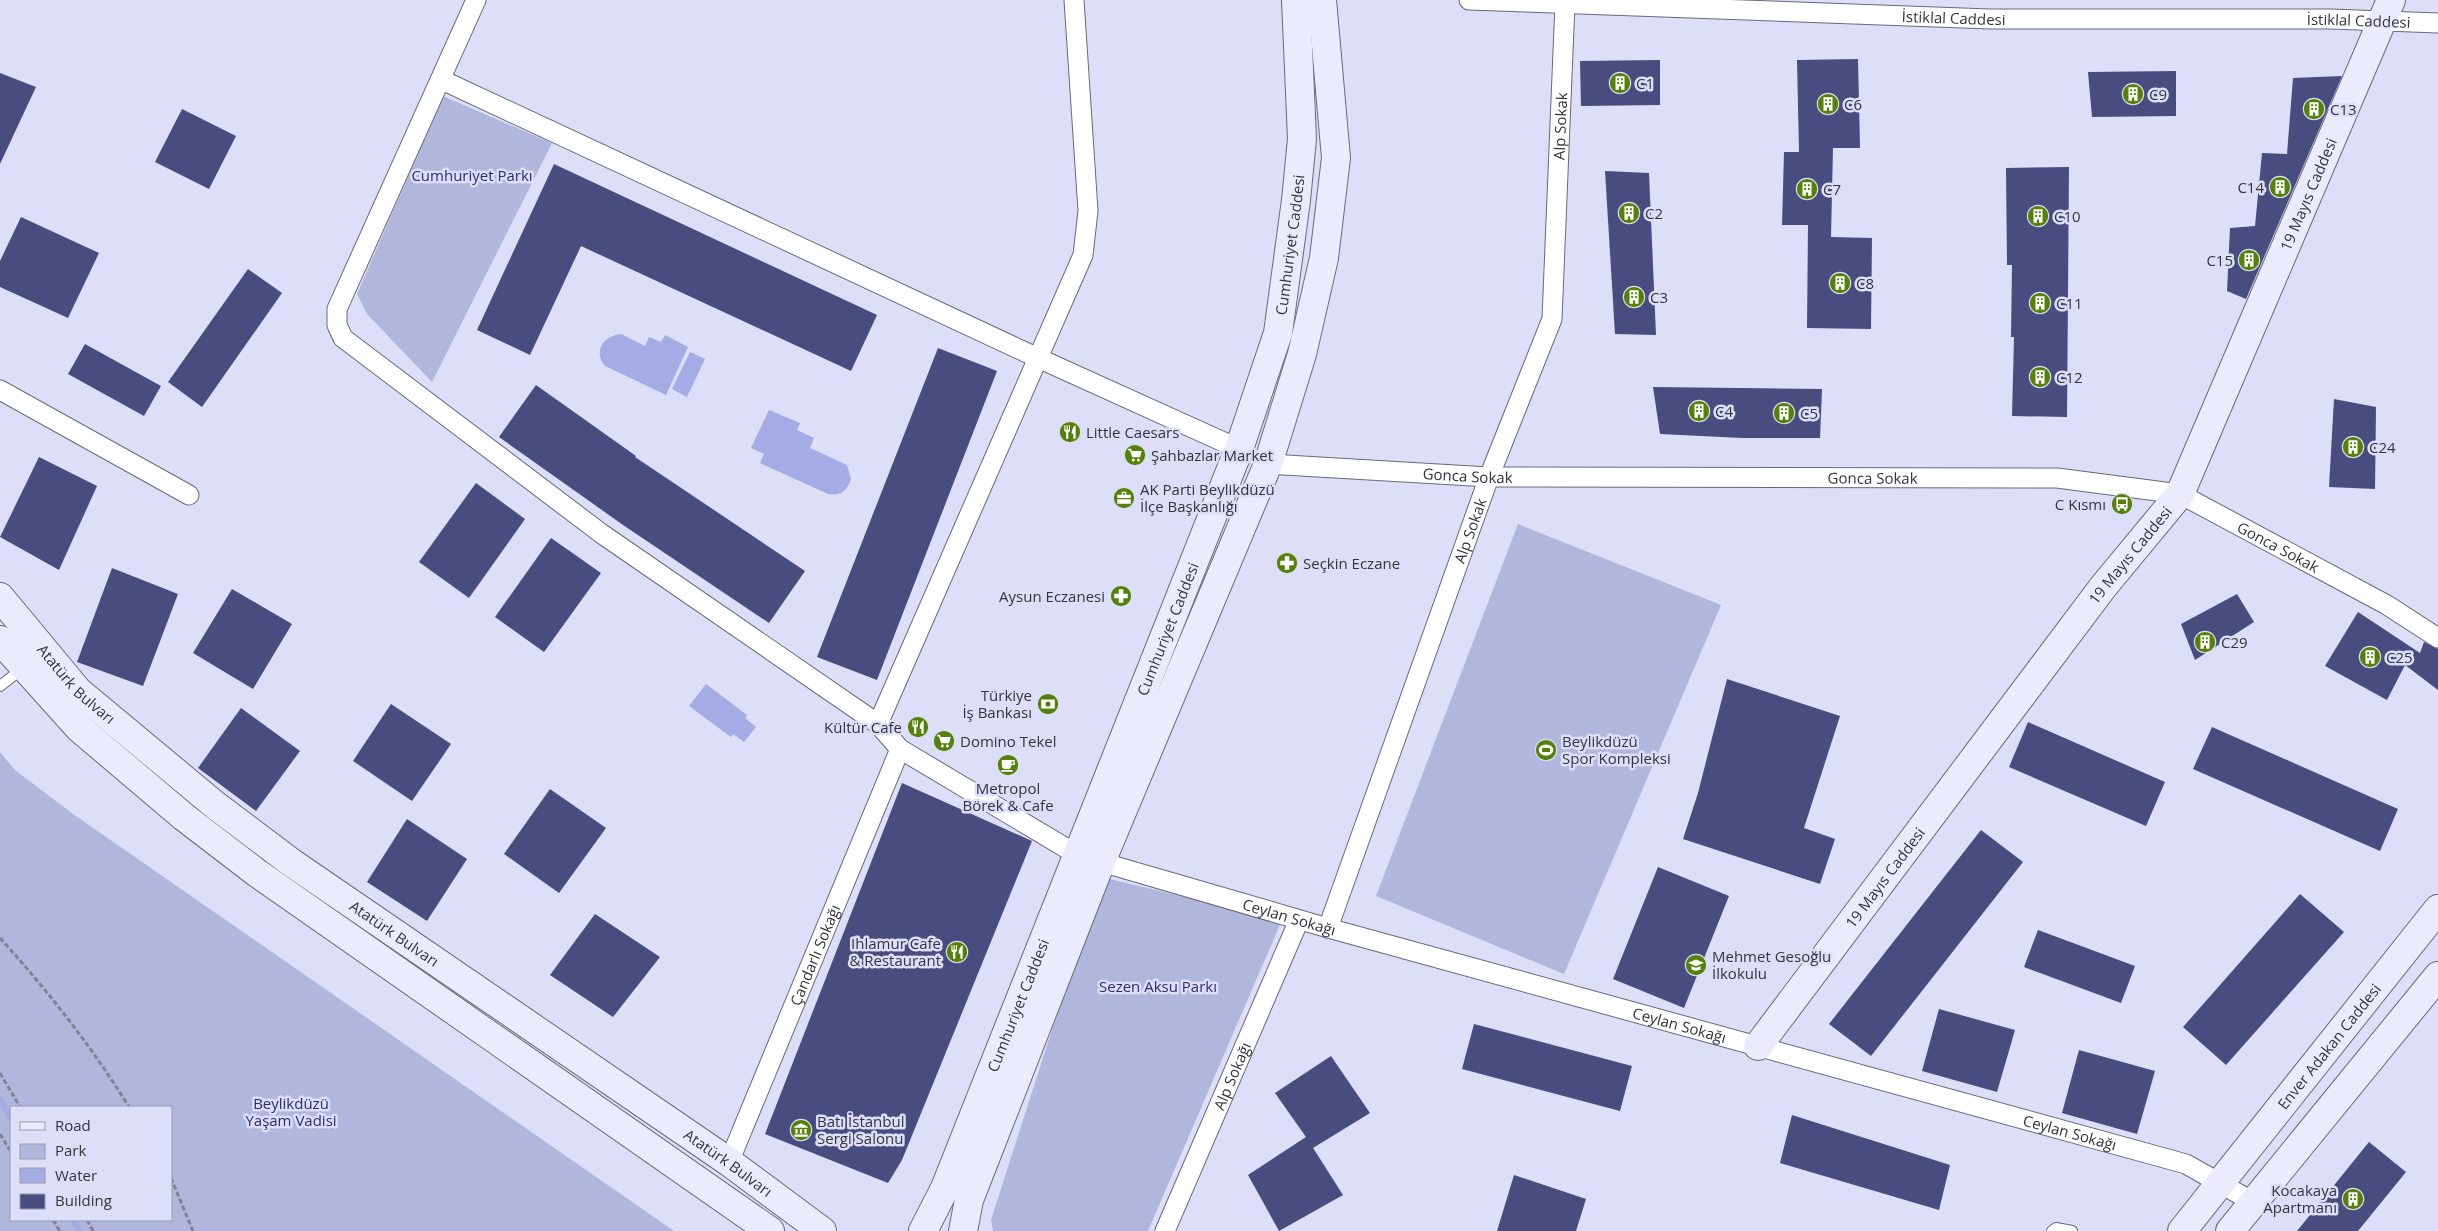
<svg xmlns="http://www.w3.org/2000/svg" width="2438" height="1231" font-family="'Open Sans',sans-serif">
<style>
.green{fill:#b1b6dc;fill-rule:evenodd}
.water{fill:#a5abe5}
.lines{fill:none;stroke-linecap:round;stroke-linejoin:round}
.stream{stroke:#a5abe5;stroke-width:6}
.building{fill:#484c7e}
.lane-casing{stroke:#67697e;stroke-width:12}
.street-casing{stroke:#67697e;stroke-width:21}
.secondary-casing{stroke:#67697e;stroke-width:30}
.path{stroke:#818393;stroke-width:3;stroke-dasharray:5 2.5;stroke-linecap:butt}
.lane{stroke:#fff;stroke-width:10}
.street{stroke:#fff;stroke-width:19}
.secondary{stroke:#eaecfd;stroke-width:28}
.labels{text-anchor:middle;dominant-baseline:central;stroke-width:5;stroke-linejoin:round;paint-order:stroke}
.street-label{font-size:15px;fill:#33343d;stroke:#dcdff7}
.poi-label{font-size:15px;fill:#33343d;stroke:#dcdff7;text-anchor:start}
.park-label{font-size:15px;fill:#2e2c6f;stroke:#dcdff7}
</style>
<rect width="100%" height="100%" fill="#dcdff7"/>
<g class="green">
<path d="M443,96L552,143L432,382L367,314L357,294Z"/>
<path d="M1518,524L1721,605L1564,974L1376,896Z"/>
<path d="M0,752L15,770L73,814L674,1231H0ZM11,1107H171V1220H11Z"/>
<path d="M1101,877L1282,920L1148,1231H993L991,1220Z"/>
</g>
<g class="water">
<path d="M621,334L645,346L649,337L661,342L665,335L688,347L666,395L605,366C593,351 603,336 621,334Z"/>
<path d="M690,352L705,359L687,397L672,389Z"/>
<path d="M769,410L800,423L797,430L814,438L810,448L847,465L851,479C847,491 841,496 828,494L760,463L764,454L751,448Z"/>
<path d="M706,684L747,715L745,718L756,727L744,742L733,734L731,737L689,706Z"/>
</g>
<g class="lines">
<g class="stream">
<path d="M0,1100L11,1118"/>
<path d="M73,1220L80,1231"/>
</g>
</g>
<g class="building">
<path d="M1858,59L1860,148H1833L1831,237L1872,238L1871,329L1807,328L1808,225H1782L1784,152H1799L1797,60Z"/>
<path d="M1660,60V105L1581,106L1580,61Z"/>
<path d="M2176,71V116L2092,117L2088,72Z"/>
<path d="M0,73L36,87L0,164Z"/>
<path d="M2342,76L2246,299L2227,291L2230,228L2255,226L2262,153L2287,154L2293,78Z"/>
<path d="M182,109L236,136L209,189L155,162Z"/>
<path d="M554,164L877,315L851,371L581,246L530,355L477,330Z"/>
<path d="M2069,167L2067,417L2012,416L2014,337H2011L2012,265H2007L2006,168Z"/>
<path d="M1605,171L1649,173L1656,335L1615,334Z"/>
<path d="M21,217L99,253L68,318L0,287V261Z"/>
<path d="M248,269L282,293L202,407L168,382Z"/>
<path d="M85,344L161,386L144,416L68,374Z"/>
<path d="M938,348L997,371L877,680L817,657Z"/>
<path d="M536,385L636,456L635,457L805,571L769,623L623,525L499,437Z"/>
<path d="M1653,387L1822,389L1820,438H1742L1660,434Z"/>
<path d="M2334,399L2376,407L2375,489L2329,487Z"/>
<path d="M39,457L97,486L59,570L0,537Z"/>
<path d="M476,483L525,519L469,598L419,562Z"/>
<path d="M551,538L601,573L544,652L495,617Z"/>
<path d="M112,568L178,594L143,686L77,662Z"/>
<path d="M232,589L292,624L253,689L193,653Z"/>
<path d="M2237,594L2254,622L2195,660L2181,624Z"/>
<path d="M2358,612L2420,653L2424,642L2438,649V690L2405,665L2387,700L2325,666Z"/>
<path d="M1727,679L1840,716L1804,828L1835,839L1820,884L1683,839L1698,793Z"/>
<path d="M391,704L451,744L412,801L353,761Z"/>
<path d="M241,708L300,751L256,811L198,768Z"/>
<path d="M2028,722L2165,782L2146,826L2009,767Z"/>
<path d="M2212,727L2398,809L2380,851L2193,769Z"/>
<path d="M902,783L1032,841L902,1160L888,1183L765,1134Z"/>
<path d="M550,789L606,828L559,893L504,854Z"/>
<path d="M407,819L467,859L427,921L367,882Z"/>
<path d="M1981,830L2023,862L1871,1056L1829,1024Z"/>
<path d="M1658,867L1729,896L1684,1008L1613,979Z"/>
<path d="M2300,894L2344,932L2226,1065L2183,1027Z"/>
<path d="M595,914L660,957L613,1017L550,975Z"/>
<path d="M2038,930L2135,966L2121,1003L2024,967Z"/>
<path d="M1939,1009L2015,1030L1997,1092L1922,1071Z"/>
<path d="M1474,1024L1632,1066L1620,1111L1462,1069Z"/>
<path d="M2079,1050L2155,1071L2137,1134L2062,1113Z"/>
<path d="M1331,1056L1370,1113L1313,1148L1308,1140L1343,1195L1279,1231L1248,1175L1306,1137L1275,1093Z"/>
<path d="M1792,1115L1950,1165L1939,1210L1780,1163Z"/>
<path d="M2369,1142L2406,1172L2358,1231H2297Z"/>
<path d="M1514,1175L1586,1199L1576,1231H1497Z"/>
</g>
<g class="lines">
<g class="lane-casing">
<g id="lane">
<path d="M0,686L23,668"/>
<path d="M2052,1231L2056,1228L2072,1231"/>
</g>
</g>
<g class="street-casing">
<g id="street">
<path d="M476,0L337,309V325L343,338L602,534L878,724L900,749L1076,854"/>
<path id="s1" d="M1469,0L1990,19H2331L2438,23"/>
<path d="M442,80L1038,358L1239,449"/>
<path d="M0,390L189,495"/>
<path id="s2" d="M1268,464L1489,477L2057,478L2180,494L2387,605L2438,638"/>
<path d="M878,724L1083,255L1088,211L1074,0"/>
<path id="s3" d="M1101,862L1328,928L2186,1164L2253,1202"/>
<path id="s4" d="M1328,928L1489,477L1552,319L1565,3"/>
<path id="s5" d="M729,1162L900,749"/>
<path id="s6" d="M1165,1231L1299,920"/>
</g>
</g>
<g class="secondary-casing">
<g id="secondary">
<path id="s7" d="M0,597L78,691L215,805L292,863L729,1162L822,1231"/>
<path d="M0,640L79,728L184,817L257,873L770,1231"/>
<path id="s8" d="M1758,1046L2103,587L2180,494L2391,0"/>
<path id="s9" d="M923,1231L945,1188L1239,449L1278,333L1296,200L1302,139L1296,0"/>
<path d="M963,1231L969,1200L1101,862L1268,464L1302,354L1324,258L1336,158L1322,0"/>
<path id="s10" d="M2182,1231L2438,909"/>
<path d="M2230,1231L2438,976"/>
</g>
</g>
<g class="path">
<path d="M0,938C48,991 92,1047 129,1107"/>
<path d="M0,1073L20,1107"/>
<path d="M0,1134L11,1152"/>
<path d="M171,1178L193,1231"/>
<path d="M53,1220L60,1231"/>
<path d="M87,1220L93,1231"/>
</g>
<use href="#lane" class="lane"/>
<use href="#street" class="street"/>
<use href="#secondary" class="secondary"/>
</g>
<defs>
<g id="building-disc" transform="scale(1.125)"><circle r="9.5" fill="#568108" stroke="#dcdff7"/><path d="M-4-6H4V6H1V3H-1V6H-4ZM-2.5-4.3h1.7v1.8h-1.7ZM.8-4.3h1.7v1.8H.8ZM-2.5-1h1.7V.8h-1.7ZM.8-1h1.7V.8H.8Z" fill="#fff"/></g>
<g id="restaurant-disc" transform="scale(1.125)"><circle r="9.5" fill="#568108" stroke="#dcdff7"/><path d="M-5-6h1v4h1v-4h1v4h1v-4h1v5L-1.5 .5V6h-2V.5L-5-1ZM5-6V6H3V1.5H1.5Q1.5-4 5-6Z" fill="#fff"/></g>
<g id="supermarket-disc" transform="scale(1.125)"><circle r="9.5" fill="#568108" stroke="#dcdff7"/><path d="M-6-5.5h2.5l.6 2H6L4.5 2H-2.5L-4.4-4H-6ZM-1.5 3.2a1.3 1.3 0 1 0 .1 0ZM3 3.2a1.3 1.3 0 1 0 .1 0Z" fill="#fff"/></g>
<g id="office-disc" transform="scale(1.125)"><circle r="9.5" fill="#568108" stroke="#dcdff7"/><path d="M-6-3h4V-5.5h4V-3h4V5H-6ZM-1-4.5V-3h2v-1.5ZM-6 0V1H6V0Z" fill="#fff"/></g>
<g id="bus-disc" transform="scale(1.125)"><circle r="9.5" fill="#568108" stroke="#dcdff7"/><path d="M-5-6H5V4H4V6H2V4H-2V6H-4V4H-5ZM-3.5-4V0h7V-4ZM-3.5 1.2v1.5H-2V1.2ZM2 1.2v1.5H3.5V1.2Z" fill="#fff"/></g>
<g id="pharmacy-disc" transform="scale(1.125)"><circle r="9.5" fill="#568108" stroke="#dcdff7"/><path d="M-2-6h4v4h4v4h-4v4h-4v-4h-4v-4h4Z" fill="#fff"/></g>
<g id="bank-disc" transform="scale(1.125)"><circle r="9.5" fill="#568108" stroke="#dcdff7"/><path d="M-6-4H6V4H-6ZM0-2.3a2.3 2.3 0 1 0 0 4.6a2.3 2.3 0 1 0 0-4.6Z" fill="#fff"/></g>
<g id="stadium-disc" transform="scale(1.125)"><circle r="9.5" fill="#568108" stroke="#dcdff7"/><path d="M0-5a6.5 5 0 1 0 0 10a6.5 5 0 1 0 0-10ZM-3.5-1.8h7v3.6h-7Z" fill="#fff"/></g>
<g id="cafe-disc" transform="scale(1.125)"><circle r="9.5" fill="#568108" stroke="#dcdff7"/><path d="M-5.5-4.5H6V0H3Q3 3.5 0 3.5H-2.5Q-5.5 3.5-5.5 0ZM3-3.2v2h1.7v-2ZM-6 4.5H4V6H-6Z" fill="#fff"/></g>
<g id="school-disc" transform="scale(1.125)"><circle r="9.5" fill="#568108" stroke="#dcdff7"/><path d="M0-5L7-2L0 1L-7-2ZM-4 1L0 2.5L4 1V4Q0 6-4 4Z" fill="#fff"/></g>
<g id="museum-disc" transform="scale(1.125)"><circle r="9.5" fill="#568108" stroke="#dcdff7"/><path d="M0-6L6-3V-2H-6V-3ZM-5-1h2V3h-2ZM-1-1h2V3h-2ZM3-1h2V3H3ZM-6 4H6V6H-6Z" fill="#fff"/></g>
</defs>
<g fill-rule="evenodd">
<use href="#building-disc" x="1620" y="83"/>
<use href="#building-disc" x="2133" y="94"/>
<use href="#building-disc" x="1828" y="104"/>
<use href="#building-disc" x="2314" y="109"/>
<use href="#building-disc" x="2280" y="187"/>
<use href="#building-disc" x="1807" y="189"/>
<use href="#building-disc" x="1629" y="213"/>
<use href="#building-disc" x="2038" y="216"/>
<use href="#building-disc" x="2249" y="260"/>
<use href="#building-disc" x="1840" y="283"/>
<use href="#building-disc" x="1634" y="297"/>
<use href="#building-disc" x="2040" y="303"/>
<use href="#building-disc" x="2040" y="377"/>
<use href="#building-disc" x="1699" y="411"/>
<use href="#building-disc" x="1784" y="413"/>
<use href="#restaurant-disc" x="1070" y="432"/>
<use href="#building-disc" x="2353" y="447"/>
<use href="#supermarket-disc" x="1135" y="455"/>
<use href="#office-disc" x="1124" y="498"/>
<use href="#bus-disc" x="2122" y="504"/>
<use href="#pharmacy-disc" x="1287" y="563"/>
<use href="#pharmacy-disc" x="1121" y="596"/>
<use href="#building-disc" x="2205" y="642"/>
<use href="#building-disc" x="2370" y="657"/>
<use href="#bank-disc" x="1048" y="704"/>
<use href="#restaurant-disc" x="918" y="727"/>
<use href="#supermarket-disc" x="944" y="741"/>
<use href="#stadium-disc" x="1546" y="750"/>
<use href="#cafe-disc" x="1008" y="765"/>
<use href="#restaurant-disc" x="957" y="952"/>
<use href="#school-disc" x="1696" y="965"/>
<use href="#museum-disc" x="801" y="1130"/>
<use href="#building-disc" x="2353" y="1199"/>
</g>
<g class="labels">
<g class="street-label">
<text stroke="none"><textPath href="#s1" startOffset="485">İstiklal Caddesi</textPath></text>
<text stroke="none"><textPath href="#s1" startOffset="890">İstiklal Caddesi</textPath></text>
<text stroke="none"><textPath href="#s4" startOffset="842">Alp Sokak</textPath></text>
<text stroke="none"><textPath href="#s8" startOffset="1021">19 Mayıs Caddesi</textPath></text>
<text stroke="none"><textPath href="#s9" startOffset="1055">Cumhuriyet Caddesi</textPath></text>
<text stroke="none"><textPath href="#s2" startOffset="200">Gonca Sokak</textPath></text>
<text stroke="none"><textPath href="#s2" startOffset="605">Gonca Sokak</textPath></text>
<text stroke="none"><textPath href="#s4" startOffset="422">Alp Sokak</textPath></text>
<text stroke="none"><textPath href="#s2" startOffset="1025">Gonca Sokak</textPath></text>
<text stroke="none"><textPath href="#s8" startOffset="616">19 Mayıs Caddesi</textPath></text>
<text stroke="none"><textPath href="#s9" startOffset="650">Cumhuriyet Caddesi</textPath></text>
<text stroke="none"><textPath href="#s7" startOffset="116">Atatürk Bulvarı</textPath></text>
<text stroke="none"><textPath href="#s8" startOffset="211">19 Mayıs Caddesi</textPath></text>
<text stroke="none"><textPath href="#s3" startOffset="196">Ceylan Sokağı</textPath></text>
<text stroke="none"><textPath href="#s7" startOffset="521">Atatürk Bulvarı</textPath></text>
<text stroke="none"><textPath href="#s5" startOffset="224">Çandarlı Sokağı</textPath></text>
<text stroke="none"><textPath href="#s9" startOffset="245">Cumhuriyet Caddesi</textPath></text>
<text stroke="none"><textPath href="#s3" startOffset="601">Ceylan Sokağı</textPath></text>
<text stroke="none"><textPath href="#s10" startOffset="236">Enver Adakan Caddesi</textPath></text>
<text stroke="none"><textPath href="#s6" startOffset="169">Alp Sokağı</textPath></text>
<text stroke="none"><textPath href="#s3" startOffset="1006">Ceylan Sokağı</textPath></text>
<text stroke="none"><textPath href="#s7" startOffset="926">Atatürk Bulvarı</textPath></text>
</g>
<g class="poi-label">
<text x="1636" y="83">C1</text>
<text x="2149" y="94">C9</text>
<text x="1844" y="104">C6</text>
<text x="2330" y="109">C13</text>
<text x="2264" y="187" text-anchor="end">C14</text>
<text x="1823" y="189">C7</text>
<text x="1645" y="213">C2</text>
<text x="2054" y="216">C10</text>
<text x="2233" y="260" text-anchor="end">C15</text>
<text x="1856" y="283">C8</text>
<text x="1650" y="297">C3</text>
<text x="2056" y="303">C11</text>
<text x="2056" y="377">C12</text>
<text x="1715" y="411">C4</text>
<text x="1800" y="413">C5</text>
<text x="1086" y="432">Little Caesars</text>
<text x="2369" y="447">C24</text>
<text x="1151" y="455">Şahbazlar Market</text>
<text x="1140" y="489">AK Parti Beylikdüzü<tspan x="1140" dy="17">İlçe Başkanlığı</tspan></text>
<text x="2106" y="504" text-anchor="end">C Kısmı</text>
<text x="1303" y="563">Seçkin Eczane</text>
<text x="1105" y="596" text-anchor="end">Aysun Eczanesi</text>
<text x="2221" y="642">C29</text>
<text x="2386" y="657">C25</text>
<text x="1032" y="695" text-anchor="end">Türkiye<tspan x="1032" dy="17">İş Bankası</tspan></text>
<text x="902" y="727" text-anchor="end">Kültür Cafe</text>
<text x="960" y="741">Domino Tekel</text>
<text x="1562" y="741">Beylikdüzü<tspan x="1562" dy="17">Spor Kompleksi</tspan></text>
<text x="1008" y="788" text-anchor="middle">Metropol<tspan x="1008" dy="17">Börek &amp; Cafe</tspan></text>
<text x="941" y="943" text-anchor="end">Ihlamur Cafe<tspan x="941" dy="17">&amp; Restaurant</tspan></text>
<text x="1712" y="956">Mehmet Gesoğlu<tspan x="1712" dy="17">İlkokulu</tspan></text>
<text x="817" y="1121">Batı İstanbul<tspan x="817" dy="17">Sergi Salonu</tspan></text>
<text x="2337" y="1190" text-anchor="end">Kocakaya<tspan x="2337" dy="17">Apartmanı</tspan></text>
</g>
<g class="park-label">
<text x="472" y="175">Cumhuriyet Parkı</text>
<text x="1158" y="986">Sezen Aksu Parkı</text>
<text x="291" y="1103">Beylikdüzü<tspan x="291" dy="17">Yaşam Vadisi</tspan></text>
</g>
</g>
<rect x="10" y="1106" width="162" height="115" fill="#dcdff7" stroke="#989bad"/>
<rect x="20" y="1122" width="25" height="8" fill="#eaecfd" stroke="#989bad"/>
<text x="55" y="1131" font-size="15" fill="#33343d">Road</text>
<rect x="20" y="1144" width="25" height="15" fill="#b1b6dc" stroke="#989bad"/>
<text x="55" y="1156" font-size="15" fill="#33343d">Park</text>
<rect x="20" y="1168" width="25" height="15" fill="#a5abe5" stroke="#989bad"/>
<text x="55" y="1181" font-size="15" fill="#33343d">Water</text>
<rect x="20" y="1194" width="25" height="15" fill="#484c7e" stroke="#989bad"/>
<text x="55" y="1206" font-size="15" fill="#33343d">Building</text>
</svg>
